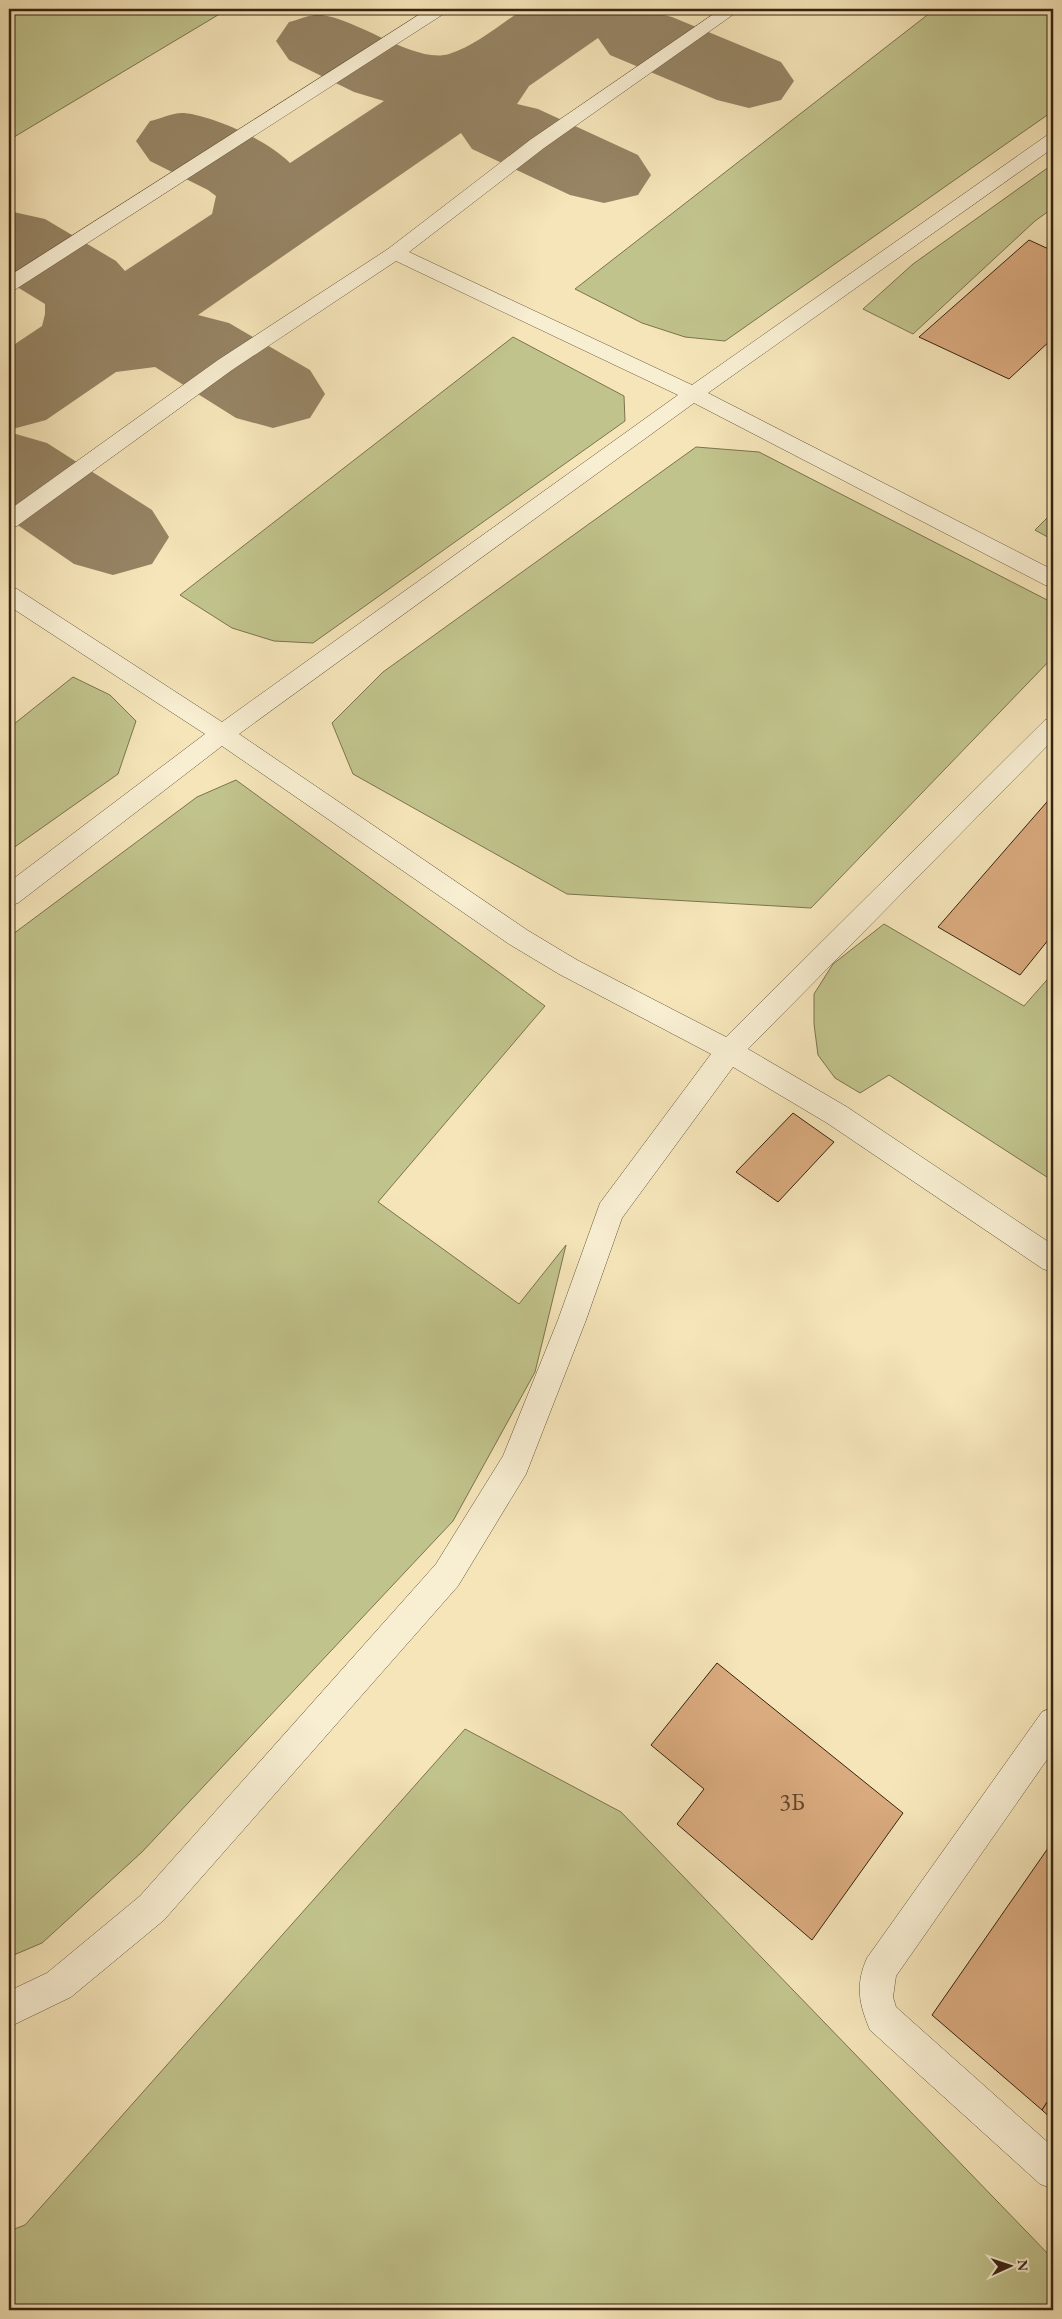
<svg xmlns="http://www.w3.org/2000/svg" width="1062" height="2319" font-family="'EB Garamond',serif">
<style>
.green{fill:#c1c38c;stroke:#7c734e}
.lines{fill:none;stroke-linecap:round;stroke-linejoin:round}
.taxiway{fill:#968464;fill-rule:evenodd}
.building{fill:#daab7f;stroke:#372310}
.minor-casing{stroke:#66543a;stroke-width:1}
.minor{fill:#f8eed2;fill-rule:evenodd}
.labels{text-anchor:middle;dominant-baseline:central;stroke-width:4;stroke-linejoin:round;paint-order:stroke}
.near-number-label{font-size:24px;fill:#60452c}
</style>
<rect width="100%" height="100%" fill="#f5e5b9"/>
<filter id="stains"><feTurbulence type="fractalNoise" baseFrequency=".004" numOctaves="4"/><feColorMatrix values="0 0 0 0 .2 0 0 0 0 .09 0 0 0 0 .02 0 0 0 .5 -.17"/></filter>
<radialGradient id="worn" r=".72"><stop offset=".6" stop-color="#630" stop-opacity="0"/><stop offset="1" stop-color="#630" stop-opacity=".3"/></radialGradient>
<g class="green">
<path d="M9,9H228L9,140Z"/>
<path d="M935,9H1053V111L725,341L685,337L642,323L575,289Z"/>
<path d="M1053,164V208L1035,221L913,334L863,309L913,264Z"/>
<path d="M513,337L624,396L625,421L313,643L274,641L232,628L180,595Z"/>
<path d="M696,447L759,452L1053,603V657L811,908L567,894L353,774L332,723L383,672Z"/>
<path d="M1053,512V540L1035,530Z"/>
<path d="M73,677L110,695L136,721L118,774L9,851V728Z"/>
<path d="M236,780L545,1006L378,1202L519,1304L566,1245L535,1372L453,1521L142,1852L42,1943L9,1957V937L197,797Z"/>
<path d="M884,924L1024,1006L1053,973V1181L889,1075L860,1093L835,1078L818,1055L814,1024V994L833,964Z"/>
<path d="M465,1729L621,1812L1053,2259V2310H9V2231L25,2225Z"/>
</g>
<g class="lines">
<g class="taxiway">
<path d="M524,9H627L623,14L641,9L672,17L781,62L794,81L781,100L749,108L717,100L610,55L598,38L529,86L517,104L538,109L638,155L651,175L638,195L604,203L570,195L472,149L461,133L198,315L229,323L310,370L325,394L310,418L273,428L236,418L155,367L116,372L46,420L9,430V348L42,326L45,314V304L9,282V211L45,219L116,261L125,271L212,214L216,196L208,190L150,161L136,141L150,121C160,119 174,112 184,113C214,116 269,141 290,163L384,101L354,92L289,60L276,41L289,22C298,20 312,13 322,15C360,20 415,64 449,54C476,46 500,24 524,9Z"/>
<path d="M9,432L47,443L152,510L169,537L152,564L113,575L74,564L9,519Z"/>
</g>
</g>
<g class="building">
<path d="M1029,240L1053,251V338L1009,379L919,337Z"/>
<path d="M1053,795V934L1020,975L938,927Z"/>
<path d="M793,1113L834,1142L778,1202L736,1172Z"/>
<path d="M717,1663L903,1813L812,1940L677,1824L704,1789L651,1745Z"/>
<path d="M1053,1841V2093L1042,2110L932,2015Z"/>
<path d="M1053,2093V2120L1042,2110Z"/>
</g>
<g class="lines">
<g class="minor-casing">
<g id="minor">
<path d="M428,9H448L445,13L16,289L9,291V276Z"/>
<path d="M721,9H741L544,148L409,252L692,385L1046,136L1053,135V148L708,393L1053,570V587L1045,585L694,403L239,734L527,930L577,960L726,1037L1045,720L1053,717V740L748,1049L847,1107L1053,1245V1272L1043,1269L827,1123L733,1067L622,1218L586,1320L526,1474L458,1586L164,1920L71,1997L9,2027V1991L47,1973L140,1896L436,1564L503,1456L558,1320L600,1203L711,1054L559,974L509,944L222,746L18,903L9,906V882L205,734L9,606V587L17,589L222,722L678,395L396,261L232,370L17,526L9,528V510L218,360L388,249L530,140Z"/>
<path d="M1053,1707V1751L896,1976L893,1997L896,2007L1053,2147V2189L1040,2184L870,2030C859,2004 855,1985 867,1958L1042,1712Z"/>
</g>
</g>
<use href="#minor" class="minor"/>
</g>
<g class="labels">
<g class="near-number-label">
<text x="792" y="1801">3Б</text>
</g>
</g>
<rect width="1062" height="2319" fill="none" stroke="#f5e5b9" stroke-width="30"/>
<rect x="10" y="10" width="1042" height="2299" fill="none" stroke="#372310" stroke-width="2.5"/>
<rect x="15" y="15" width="1032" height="2289" fill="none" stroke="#372310"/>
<g transform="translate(1010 2266) rotate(87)" stroke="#f8eed2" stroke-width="4" paint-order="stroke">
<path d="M0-4L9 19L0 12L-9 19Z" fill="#372310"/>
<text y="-8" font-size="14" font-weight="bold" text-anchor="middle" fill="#372310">N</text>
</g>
<rect width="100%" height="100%" filter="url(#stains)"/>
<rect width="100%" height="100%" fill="url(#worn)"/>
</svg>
